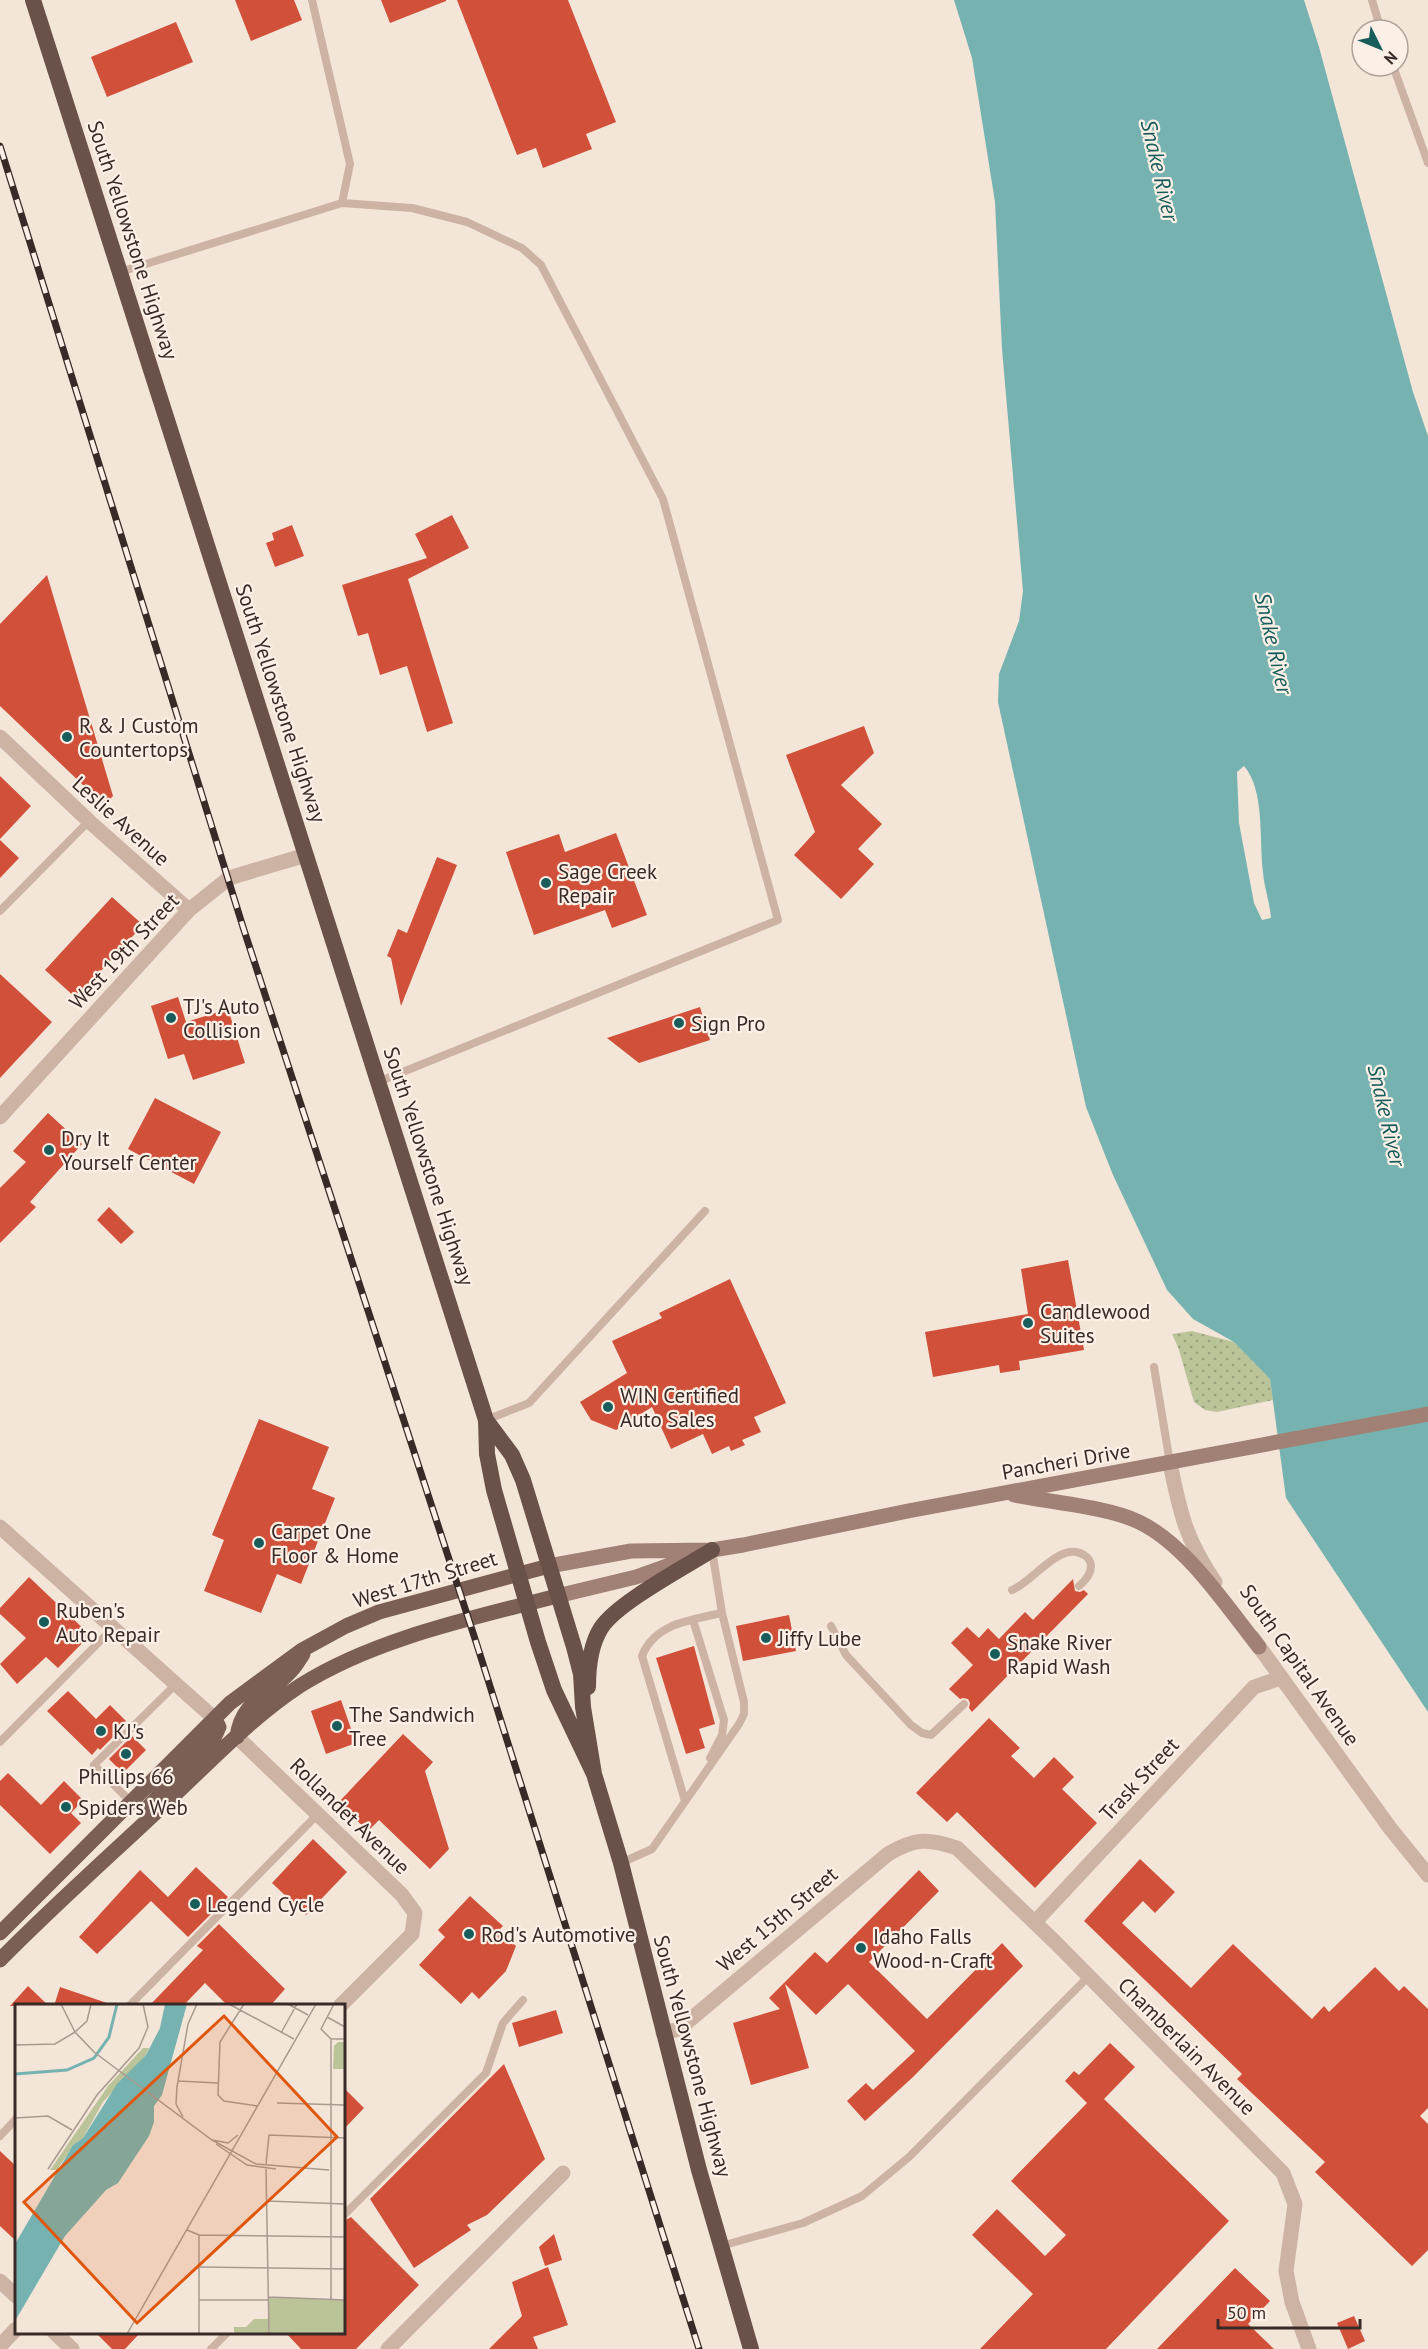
<svg xmlns="http://www.w3.org/2000/svg" width="1428" height="2349" font-family="'PT Sans',sans-serif">
<style>
.park{fill:url(#park-dots)}
.water{fill:#76b3b0;fill-rule:evenodd}
.building{fill:#d1503a}
.lines{fill:none;stroke-linecap:round;stroke-linejoin:round}
.service{stroke:#cdb3a4;stroke-width:8}
.minor{stroke:#cdb3a4;stroke-width:15}
.tertiary{stroke:#cdb3a4;stroke-width:15}
.secondary{stroke:#a18175;stroke-width:15}
.primary{stroke:#7b5f56;stroke-width:15}
.trunk{stroke:#6a514a;stroke-width:16}
.rail-casing{stroke:#382a26;stroke-width:7}
.rail{stroke:#fbefe6;stroke-width:4.5;stroke-dasharray:14;stroke-linecap:butt}
.poi-dot{fill:#185d5b;stroke:#fbefe6;stroke-width:2}
.labels{text-anchor:middle;dominant-baseline:central;stroke-width:4.5;stroke-linejoin:round;paint-order:stroke}
.street-label{font-size:21px;fill:#382a26;stroke:#fbefe6}
.poi-label{font-size:21px;fill:#382a26;stroke:#fbefe6;text-anchor:start}
.water-label{font-size:22px;font-style:italic;fill:#185d5b;stroke:#fbefe6}
.inset-river{fill:none;stroke:#76b3b0;stroke-width:3}
.inset-road{fill:none;stroke:#a99a91;stroke-width:1.5}
.view{fill:#df570d;fill-opacity:0.15;stroke:#df570d;stroke-width:3}
.inset-edge{fill:none;stroke:#382a26;stroke-width:3}
</style>
<defs>
<pattern id="park-dots" width="8" height="8" patternUnits="userSpaceOnUse" patternTransform="scale(1.5)"><rect width="8" height="8" fill="#bac498"/><path d="M2 2h.1M6 6h.1" fill="none" stroke="#989f7c" stroke-width="1.8" stroke-linecap="round"/></pattern>
</defs>
<rect width="100%" height="100%" fill="#f4e5d9"/>
<!-- park -->
<path class="park" d="M1192 1331 1234 1342 1270 1379 1273 1400 1217 1412 1205 1410 1194 1402 1178 1347 1172 1334Z"/>
<!-- water -->
<path class="water" d="M954 0H1304L1319 47 1413 392 1428 436V1712L1286 1498 1270 1379 1234 1342 1193 1319 1167 1290 1113 1175 1086 1107 998 702 999 674 1019 621 1023 591 1002 349 995 202 972 58ZM1244 766C1265 790 1259 840 1263 872 1264 887 1270 903 1271 918L1262 920 1254 903 1239 823 1237 772Z"/>
<!-- building -->
<path class="building" d="M235 0H294L302 20 251 41Z
M381 0H446V1L390 23Z
M457 0H568L616 122 586 134 592 149 543 168 536 148 517 155Z
M176 22 193 62 107 97 91 57Z
M452 515 469 548 408 579 453 723 427 732 407 666 380 675 368 633 358 636 342 585 427 558 415 534Z
M292 525 304 556 275 567 266 543 274 540 272 533Z
M47 575 113 796 104 805 0 706V624Z
M864 726 874 753 841 785 882 824 858 849 874 864 841 899 794 855 815 832 786 755Z
M0 776 31 806 0 839Z
M616 833 647 915 612 928 605 910 534 935 506 852 559 834 565 852Z
M0 840 19 858 0 878Z
M437 857 457 865 401 1006 391 958 387 956 398 929 407 933Z
M112 897 143 925 76 998 45 970Z
M0 974 52 1022 0 1078Z
M178 997 186 1022 228 1009 245 1063 193 1080 184 1054 168 1059 151 1006Z
M700 1007 710 1040 639 1063 607 1038Z
M155 1098 221 1132 194 1184 128 1149Z
M48 1113 82 1144 30 1202 36 1207 0 1243V1188L26 1162 13 1151Z
M109 1207 134 1232 121 1244 97 1220Z
M1068 1260 1084 1350 1019 1361 1020 1370 1000 1373 999 1365 933 1377 925 1332 1028 1314 1021 1269Z
M730 1279 786 1403 754 1417 761 1432 742 1440 745 1445 731 1451 729 1446 712 1454 703 1434 671 1449 652 1407 616 1430 591 1420 580 1402 627 1373 612 1341 662 1318 659 1313Z
M259 1419 329 1447 312 1489 335 1498 301 1584 277 1574 261 1613 204 1591 224 1540 212 1535Z
M29 1577 90 1635 58 1668 46 1657 17 1684 0 1664 26 1638 0 1614V1608Z
M1073 1579 1075 1591 1080 1592 1084 1590 1088 1594 972 1712 969 1708 970 1703 968 1699 963 1698 960 1699 949 1689 973 1665 951 1643 967 1627 979 1638 988 1628 999 1639 1025 1612 1033 1620Z
M789 1615 796 1651 743 1661 736 1626Z
M694 1646 715 1724 699 1729 705 1748 686 1754 656 1658Z
M68 1691 96 1719 110 1705 126 1721 122 1725 123 1727 100 1750 98 1748 92 1755 47 1711Z
M341 1700 356 1743 326 1754 311 1711Z
M989 1718 1020 1748 1011 1756 1034 1778 1054 1757 1074 1777 1062 1789 1097 1823 1035 1888 957 1812 947 1822 916 1793Z
M403 1734 433 1762 425 1771 449 1849 430 1869 379 1820 368 1831 338 1803Z
M132 1736 146 1750 123 1773 109 1759Z
M8 1773 41 1805 64 1781 83 1800 71 1813 81 1823 50 1854 0 1805V1781Z
M313 1839 347 1872 306 1915 272 1883Z
M1140 1859 1175 1892 1155 1913 1143 1901 1122 1923 1191 1988 1233 1944 1312 2019 1324 2006 1329 2012 1375 1967 1399 1991 1404 1986 1428 2009V2108L1420 2116 1428 2124V2250L1412 2266 1315 2172 1325 2162 1237 2079 1242 2074 1084 1921Z
M196 1867 228 1897 188 1937 151 1901 97 1954 79 1937 140 1870 168 1897Z
M919 1870 939 1891 869 1962 927 2019 1002 1943 1023 1966 913 2077 865 2121 847 2101 866 2083 873 2090 915 2051 848 1984 816 2015 785 1984 809 2068 751 2085 733 2023 780 2009 769 1998 815 1952 827 1963Z
M470 1896 503 1926 499 1930 516 1946 506 1971 479 1999 472 1992 461 2004 419 1965 445 1937 438 1930Z
M219 1924 285 1989 270 2006H228L205 1983 183 2006H149L203 1950 197 1946Z
M28 1986 49 2006H10Z
M60 1987 107 2003V2006H54Z
M556 2010 563 2033 519 2047 512 2023Z
M1110 2043 1135 2067 1104 2099 1229 2221 1106 2349H980L1033 2294 972 2235 997 2209 1045 2256 1066 2235 1011 2181 1087 2103 1065 2081 1074 2071 1079 2075Z
M504 2064 545 2159 487 2215 467 2225 471 2230 414 2268 370 2199Z
M344 2088 364 2108 344 2129Z
M0 2151 16 2166V2241L0 2226Z
M351 2217 419 2285 356 2349H301L285 2332H344V2221Z
M554 2234 562 2260 545 2266 539 2247Z
M548 2267 568 2325 533 2337 538 2349H489L522 2316 512 2282Z
M1235 2268 1270 2301 1248 2324 1274 2349H1157Z
M1354 2316 1365 2341 1348 2349 1337 2323Z
M95 2332H141L125 2349H112Z"/>
<g class="lines">
<!-- service -->
<path class="service" d="M312 0 350 164 342 203
M1372 0 1381 30
M1393 66 1428 163
M120 272 342 203 412 208 467 222 522 248 541 265 663 499 778 920 378 1082
M0 911 89 821
M1154 1367 1170 1463
M486 1420 529 1403 705 1211
M1012 1590C1033 1582 1060 1540 1084 1555 1088 1557 1091 1562 1091 1566 1091 1574 1085 1581 1079 1586
M693 1620 724 1720 722 1735 710 1758
M831 1626 846 1655 911 1725 922 1733 931 1735 964 1704
M0 1742 113 1628
M685 1801 642 1656C655 1623 691 1620 722 1613
M131 1802 94 1765 176 1684
M621 1863 652 1849 739 1724 744 1714V1702L722 1613 712 1550
M129 2006 318 1814
M0 2136 16 2119
M344 2215 486 2073 503 2023 523 2000
M721 2246 803 2223 862 2196 909 2157 1089 1976
M211 2349 228 2332"/>
<!-- minor -->
<path class="minor" d="M0 737 91 823 189 910
M0 1117 189 910 229 878 306 855
M237 1737 402 1895 415 1913 412 1934 340 2006
M1035 1922 1254 1687 1281 1678
M663 2033 679 2029 888 1854C915 1838 928 1838 957 1848L1056 1943 1283 2173 1295 2204 1286 2271 1292 2302 1309 2349
M0 2281 16 2296
M54 2332 72 2349
M0 2346 16 2329
M388 2349 563 2173"/>
<!-- tertiary -->
<path class="tertiary" d="M1170 1463C1180 1513 1186 1540 1215 1582
M0 1527 215 1719
M1252 1637 1390 1828 1428 1875"/>
<!-- secondary -->
<path class="secondary" d="M1014 1495C1049 1502 1108 1507 1139 1522 1187 1545 1226 1606 1259 1647
M549 1566 631 1551 712 1550 743 1545 908 1511 1428 1414
M557 1596 636 1577 692 1557"/>
<!-- primary -->
<path class="primary" d="M237 1737C241 1702 267 1696 289 1673 295 1668 299 1660 303 1654
M148 1807 215 1736 219 1727 215 1719
M0 1933 230 1703 302 1650 346 1626 379 1612 549 1566
M0 1960C54 1905 112 1854 168 1801 211 1761 252 1717 301 1685 376 1638 473 1618 557 1596"/>
<!-- trunk -->
<path class="trunk" d="M33 0 486 1420 487 1454 494 1490 538 1642 554 1690 594 1774
M486 1420 512 1455 523 1480 574 1647 581 1674 583 1707 594 1774 621 1863 699 2170 751 2349
M588 1687C588 1668 591 1644 601 1628 617 1603 685 1567 712 1550"/>
<!-- rail casing -->
<g class="rail-casing">
<path id="rail" d="M0 146 243 927 477 1645 699 2349"/>
</g>
<!-- rail -->
<use href="#rail" class="rail"/>
</g>
<!-- markers -->
<g class="poi-dot">
<circle cx="67" cy="737" r="6"/>
<circle cx="546" cy="883" r="6"/>
<circle cx="171" cy="1018" r="6"/>
<circle cx="679" cy="1023" r="6"/>
<circle cx="49" cy="1150" r="6"/>
<circle cx="1028" cy="1323" r="6"/>
<circle cx="608" cy="1407" r="6"/>
<circle cx="259" cy="1543" r="6"/>
<circle cx="44" cy="1622" r="6"/>
<circle cx="766" cy="1638" r="6"/>
<circle cx="995" cy="1654" r="6"/>
<circle cx="337" cy="1726" r="6"/>
<circle cx="101" cy="1731" r="6"/>
<circle cx="126" cy="1754" r="6"/>
<circle cx="66" cy="1807" r="6"/>
<circle cx="195" cy="1904" r="6"/>
<circle cx="469" cy="1934" r="6"/>
<circle cx="861" cy="1948" r="6"/>
</g>
<g class="labels">
<!-- street labels -->
<g class="street-label">
<text transform="translate(133 240) rotate(72)">South Yellowstone Highway</text>
<text transform="translate(281 703) rotate(72)">South Yellowstone Highway</text>
<text transform="translate(121 821) rotate(42)">Leslie Avenue</text>
<text transform="translate(124 951) rotate(-47)">West 19th Street</text>
<text transform="translate(429 1166) rotate(72)">South Yellowstone Highway</text>
<text transform="translate(1066 1461) rotate(-10)">Pancheri Drive</text>
<text transform="translate(425 1579) rotate(-17)">West 17th Street</text>
<text transform="translate(1300 1665) rotate(55)">South Capital Avenue</text>
<text transform="translate(1139 1779) rotate(-47)">Trask Street</text>
<text transform="translate(350 1816) rotate(44)">Rollandet Avenue</text>
<text transform="translate(777 1919) rotate(-40)">West 15th Street</text>
<text transform="translate(1187 2046) rotate(45)">Chamberlain Avenue</text>
<text transform="translate(693 2056) rotate(75)">South Yellowstone Highway</text>
</g>
<!-- poi labels -->
<g class="poi-label">
<text x="79" y="725">R &amp; J Custom<tspan x="79" dy="24">Countertops</tspan></text>
<text x="558" y="871">Sage Creek<tspan x="558" dy="24">Repair</tspan></text>
<text x="183" y="1006">TJ's Auto<tspan x="183" dy="24">Collision</tspan></text>
<text x="691" y="1023">Sign Pro</text>
<text x="61" y="1138">Dry It<tspan x="61" dy="24">Yourself Center</tspan></text>
<text x="1040" y="1311">Candlewood<tspan x="1040" dy="24">Suites</tspan></text>
<text x="620" y="1395">WIN Certified<tspan x="620" dy="24">Auto Sales</tspan></text>
<text x="271" y="1531">Carpet One<tspan x="271" dy="24">Floor &amp; Home</tspan></text>
<text x="56" y="1610">Ruben's<tspan x="56" dy="24">Auto Repair</tspan></text>
<text x="778" y="1638">Jiffy Lube</text>
<text x="1007" y="1642">Snake River<tspan x="1007" dy="24">Rapid Wash</tspan></text>
<text x="349" y="1714">The Sandwich<tspan x="349" dy="24">Tree</tspan></text>
<text x="113" y="1731">KJ's</text>
<text x="126" y="1776" text-anchor="middle">Phillips 66</text>
<text x="78" y="1807">Spiders Web</text>
<text x="207" y="1904">Legend Cycle</text>
<text x="481" y="1934">Rod's Automotive</text>
<text x="873" y="1936">Idaho Falls<tspan x="873" dy="24">Wood-n-Craft</tspan></text>
</g>
<!-- water labels -->
<g class="water-label">
<text transform="translate(1160 170) rotate(77)">Snake River</text>
<text transform="translate(1274 643) rotate(77)">Snake River</text>
<text transform="translate(1387 1115) rotate(77)">Snake River</text>
</g>
</g>
<!-- overview -->
<g transform="translate(15 2004)">
<rect width="330" height="330" fill="#f4e5d9"/>
<path d="M254 293 330 296V330H254Z" fill="#bac498"/>
<path d="M323 38H330V65H318L319 42ZM128 44H134L131 51 88 98 68 134 59 140 42 166H35L93 82ZM239 315H254V330H219V323H231Z" fill="#bac498"/>
<path d="M150 0H172L147 91 139 102V118L134 132 103 179 91 186 50 232 0 317V240L58 141 68 134 102 80 131 51 145 24Z" fill="#76b3b0"/>
<path class="inset-river" d="M0 70 52 66 79 54 94 33 102 0"/>
<path class="inset-road" d="M46 0 60 28 79 48 197 136 241 160 314 166M214 0 279 35M229 0 205 38 203 91 209 97 242 102M273 0 293 11M319 0 306 25 316 35H330M312 13 330 23M60 28 72 17 76 0M266 29 282 0M0 41 40 40 60 28M163 77 203 79M162 82 161 100 168 113M162 83 173 20 182 0M262 99 330 101M0 114 33 112 57 126M197 136 213 139 223 131M201 140 232 161 261 165M251 160 254 131 330 134M33 165 82 91 124 44 133 23 128 0M251 165 254 330M252 197 330 200M172 226 184 231 330 233M184 231V330M185 263 330 265M254 293 330 296M184 296H254M316 296V35M112 330 301 0"/>
<path class="view" d="M209 12 322 133 122 319 9 198Z"/>
<rect width="330" height="330" class="inset-edge"/>
</g>
<!-- north arrow -->
<g transform="translate(1380 48) rotate(133)"><circle r="28" fill="#fbefe6" stroke="#ada099" stroke-width="1.5"/>
<path d="M0-4.5L10 22L0 15L-10 22Z" fill="#185d5b"/>
<text y="-9" font-size="16" font-weight="bold" text-anchor="middle" fill="#382a26">N</text>
</g>
<!-- scale -->
<path d="M1218 2319v9h142v-9" fill="none" stroke="#382a26" stroke-width="3"/>
<text x="1227" y="2319" font-size="18" fill="#382a26" stroke="#fbefe6" stroke-width="4.5" paint-order="stroke">50 m</text>
</svg>
